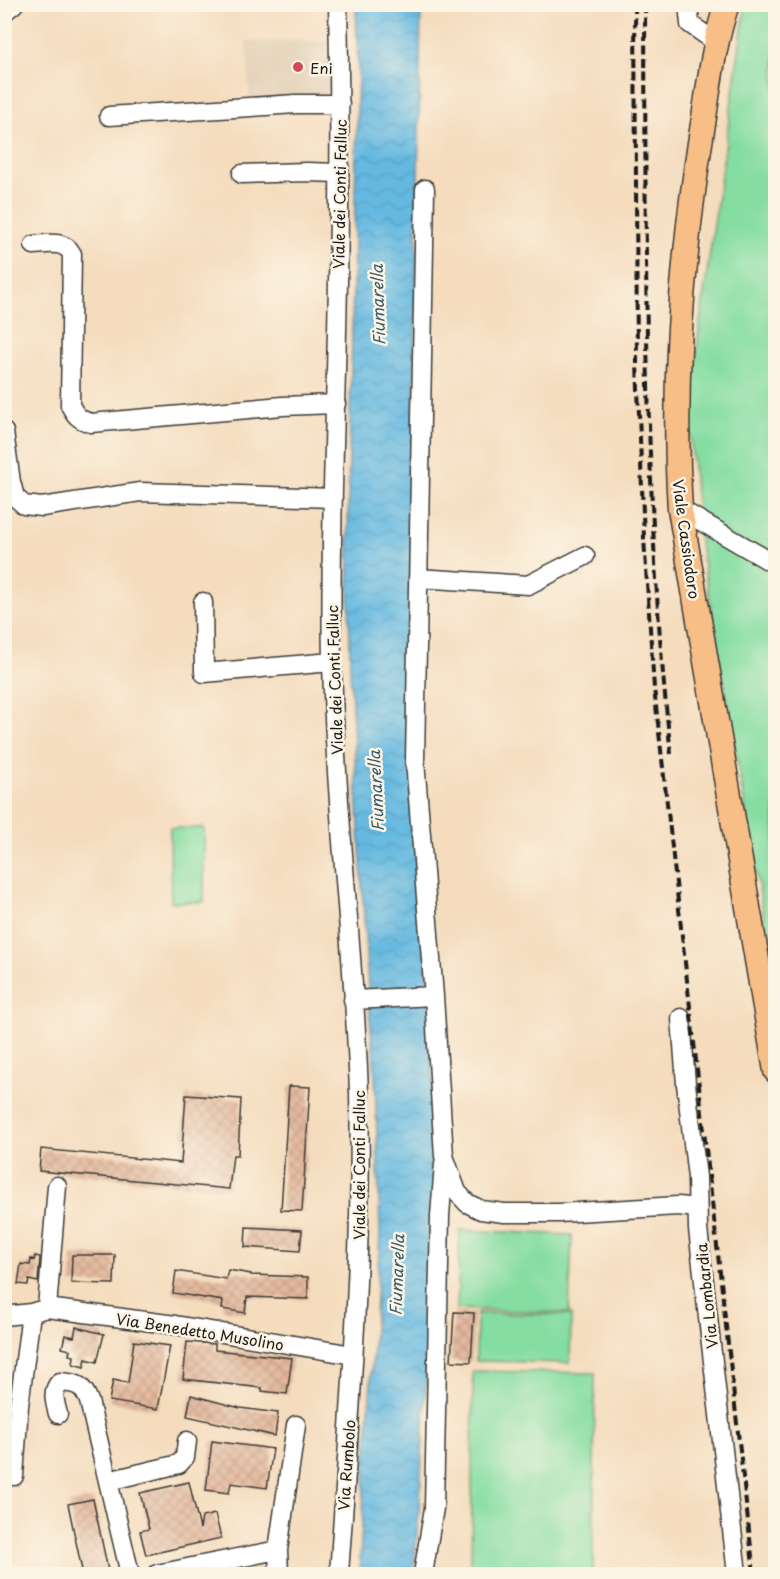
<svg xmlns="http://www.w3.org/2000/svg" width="780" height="1579" font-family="'Playpen Sans',sans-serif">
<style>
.built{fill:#e0ccb1}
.green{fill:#85dda2;stroke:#507c5f;stroke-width:1.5}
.water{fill:url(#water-waves);stroke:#406a7e;stroke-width:1.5}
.building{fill:url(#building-cross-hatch)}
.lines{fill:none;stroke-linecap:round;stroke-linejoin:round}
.minor-casing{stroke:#3c3934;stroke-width:21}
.major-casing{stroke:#3c3934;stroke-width:27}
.minor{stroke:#fff;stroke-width:18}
.major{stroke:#f7be88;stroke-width:24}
.rail{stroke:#1c1c1c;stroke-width:4;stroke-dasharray:9 4.5;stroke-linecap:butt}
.poi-dot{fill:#d1495b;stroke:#fcf5e5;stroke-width:2}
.labels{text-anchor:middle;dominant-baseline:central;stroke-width:5;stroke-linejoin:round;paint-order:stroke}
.poi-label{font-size:15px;fill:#1c1c1c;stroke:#fcf5e5;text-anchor:start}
.street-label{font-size:15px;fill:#1c1c1c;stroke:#fcf5e5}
.water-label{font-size:16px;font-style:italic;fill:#395b6b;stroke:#fcf5e5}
</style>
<defs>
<pattern id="water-waves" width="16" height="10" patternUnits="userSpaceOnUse" patternTransform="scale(1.5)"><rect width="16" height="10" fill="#65b9e1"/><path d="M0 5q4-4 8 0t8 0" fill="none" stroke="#579ec0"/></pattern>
<pattern id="building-cross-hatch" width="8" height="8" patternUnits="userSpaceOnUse" patternTransform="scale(1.5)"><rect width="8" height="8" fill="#e4ba9e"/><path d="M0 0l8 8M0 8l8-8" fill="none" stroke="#c39f88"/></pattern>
</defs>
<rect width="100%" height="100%" fill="#fcf5e5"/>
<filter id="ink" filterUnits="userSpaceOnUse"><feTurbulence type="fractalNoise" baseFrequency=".0167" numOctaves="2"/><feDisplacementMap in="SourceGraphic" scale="12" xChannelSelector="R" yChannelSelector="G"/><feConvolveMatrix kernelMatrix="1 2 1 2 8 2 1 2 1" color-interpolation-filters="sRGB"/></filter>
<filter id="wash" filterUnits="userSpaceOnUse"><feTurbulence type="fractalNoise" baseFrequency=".008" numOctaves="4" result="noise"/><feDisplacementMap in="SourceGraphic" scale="24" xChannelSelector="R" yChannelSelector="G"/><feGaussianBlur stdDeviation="1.35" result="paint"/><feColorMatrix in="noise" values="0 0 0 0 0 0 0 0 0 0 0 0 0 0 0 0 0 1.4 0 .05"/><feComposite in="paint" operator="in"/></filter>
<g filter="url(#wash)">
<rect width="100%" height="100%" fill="#f4dcbd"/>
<!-- built -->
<path class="built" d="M246 41H334V95L250 99Z"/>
<!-- green -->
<path class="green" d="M747 5H775V982L699 538 689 417 700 322 745 9Z
M170 828H204V902H171Z
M460 1230 572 1235 569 1313 457 1309Z
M477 1313 571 1315 570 1363 476 1361Z
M473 1371 595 1373 593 1574H471Z"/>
<!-- water -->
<path class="water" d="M356 5H421L411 585 434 1099 435 1218 419 1513 413 1574H359L380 1234 375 1072 369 1006 350 670 348 502 358 69Z"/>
<g id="blocks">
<!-- building -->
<path class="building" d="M289 1086 310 1087 302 1211 281 1210Z
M186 1095 241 1099 238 1155H233L229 1189 39 1171 41 1149 181 1163Z
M246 1227 302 1230 300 1251 245 1247Z
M72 1255H115L114 1284 71 1283Z
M35 1256 40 1257 38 1282 29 1280 28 1285 18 1284 21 1264 30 1265 31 1259 34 1260Z
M228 1270 251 1274V1275L308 1277V1299L247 1297 245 1313 222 1309 223 1301 173 1293 176 1271 226 1279Z
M454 1312 474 1313 471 1362 451 1361Z
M76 1327 104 1334 97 1362 86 1359 84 1367 73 1364 74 1356 69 1355 70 1350 62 1348 65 1335 74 1337Z
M134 1341 170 1346 158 1409 109 1401 113 1380 128 1383Z
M187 1342 215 1344V1350L292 1358 287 1394 262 1391V1388L183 1379Z
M191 1395 240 1408 278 1413 275 1436 187 1416Z
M212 1441 273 1449 267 1488 231 1483 229 1493 206 1490Z
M189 1482 200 1529 202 1517 215 1514 221 1538 146 1555 140 1531 149 1529 140 1493Z
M93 1499 109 1575H83L68 1504Z"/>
</g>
</g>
<g filter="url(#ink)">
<use href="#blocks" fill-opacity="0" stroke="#3c3934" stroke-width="1.5"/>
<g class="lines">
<!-- minor casing -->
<g class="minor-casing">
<path id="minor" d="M338 4C341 139 339 273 335 407 333 491 330 576 332 660 335 805 354 949 359 1093 363 1254 350 1414 339 1574
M688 4 690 24 717 43
M4 12 14 4
M109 116 296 104H340
M242 174 307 172 339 173
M425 189 415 761 434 996 444 1156 457 1192 467 1203 481 1210 504 1213H559L678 1206 697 1208
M34 245C47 244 65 240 72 254L70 405C75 415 79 420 91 423L282 406 336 404
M4 432 11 482 15 497 24 505 42 507 140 492 333 498
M680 509 776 565
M418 578 528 585 585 556
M203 602 204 673 332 662
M353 1000 434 996
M681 1018 686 1084 697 1177 698 1229 737 1574
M47 1308 57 1186
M4 1316 31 1313 47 1308 175 1325 353 1355
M58 1414C55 1403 51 1391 60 1382 77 1383 83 1385 89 1401L130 1574
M14 1476 19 1406 31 1313
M108 1481 179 1464 185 1457 187 1441
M157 1574 278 1550
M279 1574 278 1550 296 1425
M423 1574 434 1508 440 1216 444 1163"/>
</g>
<!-- major casing -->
<g class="major-casing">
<path id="major" d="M727 4C713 45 709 88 702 130 682 255 672 383 680 509L776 1071"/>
</g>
<!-- minor -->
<use href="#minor" class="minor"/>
<!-- major -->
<use href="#major" class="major"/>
<!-- rail -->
<path class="rail" d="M635 4 637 364 644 538 654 688 754 1574
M645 4C646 255 643 505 671 754"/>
</g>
</g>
<!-- markers -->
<circle class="poi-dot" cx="298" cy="67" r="6"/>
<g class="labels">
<!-- poi labels -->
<g class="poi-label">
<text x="310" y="67">Eni</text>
</g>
<!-- street labels -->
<g class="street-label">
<text transform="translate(339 194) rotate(-89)">Viale dei Conti Falluc</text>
<text transform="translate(687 539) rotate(82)">Viale Cassiodoro</text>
<text transform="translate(334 680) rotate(-92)">Viale dei Conti Falluc</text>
<text transform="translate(358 1165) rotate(-90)">Viale dei Conti Falluc</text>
<text transform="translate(706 1296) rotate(-96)">Via Lombardia</text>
<text transform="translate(200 1331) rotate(9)">Via Benedetto Musolino</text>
<text transform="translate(346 1465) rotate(-86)">Via Rumbolo</text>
</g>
<!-- water labels -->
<g class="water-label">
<text transform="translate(377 305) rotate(-92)">Fiumarella</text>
<text transform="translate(375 791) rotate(-93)">Fiumarella</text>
<text transform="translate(396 1275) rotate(-88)">Fiumarella</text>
</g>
</g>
<!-- margin -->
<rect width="780" height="1579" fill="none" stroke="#fcf5e5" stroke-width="24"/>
</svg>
